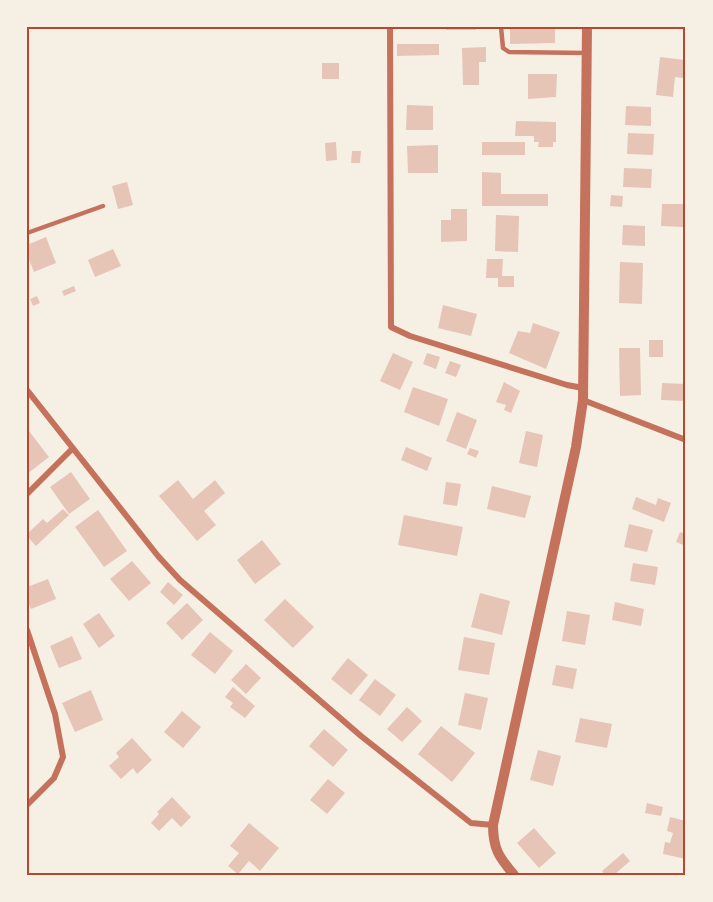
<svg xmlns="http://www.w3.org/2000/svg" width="713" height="902" font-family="'Times New Roman',serif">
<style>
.building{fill:#e6c5b7}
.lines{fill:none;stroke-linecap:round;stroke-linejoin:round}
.service{stroke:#c5725c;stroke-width:4.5}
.minor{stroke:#c5725c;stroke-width:6}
.tertiary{stroke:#c5725c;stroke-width:10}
.neatline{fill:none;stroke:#b5482f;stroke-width:2}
</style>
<rect width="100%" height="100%" fill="#f6efe4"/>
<!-- building -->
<path class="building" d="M348 27H375V29H348Z
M446 27H476V30H446Z
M510 27H555V43L510 44Z
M397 44H439V55L397 56Z
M486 47V62H479V85H463L462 48Z
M660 57 685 60 683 78 675 77 673 97 656 95Z
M322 63H339V79H322Z
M528 74H557L556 97 528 99Z
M407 105 433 106V130H406Z
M626 106 651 107V126L625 125Z
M516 121 556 122V142H553V147H538L539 142H534V136H515Z
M628 133 654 134 653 155 627 154Z
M336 142 337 160 326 161 325 143Z
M482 142H525V155H482Z
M438 145V173H408L407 146Z
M352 151H361L360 163H351Z
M624 168 652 169 651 188 623 187Z
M482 172 501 173V194H548V206H482Z
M127 182 133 205 118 209 112 186Z
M611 195 623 196 622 207 610 206Z
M662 204H684L683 227 661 226Z
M451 209H467V241L441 242V220H451Z
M496 215 519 216 518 252 495 251Z
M623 225 645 226V246L622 245Z
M46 237 56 263 34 272 27 254V245Z
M113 249 121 266 95 277 88 260Z
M487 259H503L502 276H514V287H498V278H486Z
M620 262 643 263 642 304 619 303Z
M74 286 76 291 64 296 62 291Z
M37 296 40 303 33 306 30 299Z
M443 305 477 314 471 336 438 328Z
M533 323 560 332 546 369 509 353 518 331 530 333Z
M649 340H663V357H649Z
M619 348H640L641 395 620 396Z
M393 353 413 362 400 390 380 381Z
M427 353 440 357 436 369 423 364Z
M450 361 461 365 456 377 445 373Z
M504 382 520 391 511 413 504 410 506 405 496 402Z
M662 383 686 384V401L661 400Z
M413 387 448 399 439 426 404 412Z
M457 412 477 420 466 449 446 441Z
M29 431 49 457 27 474V432Z
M526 431 543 435 537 467 519 463Z
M406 447 432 458 427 471 401 460Z
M470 448 479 451 476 458 467 454Z
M71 472 90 499 69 514 50 487Z
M178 480 193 499 215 480 225 493 204 511 216 525 197 541 159 496Z
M446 482 461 484 457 506 443 504Z
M492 486 531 496 525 518 487 509Z
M636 497 656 505 658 498 671 503 664 522 632 509Z
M63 509 69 515 36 546 27 536V534L43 519 47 523Z
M98 510 127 551 104 567 75 527Z
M404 515 463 527 457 556 398 545Z
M629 524 653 530 647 552 624 547Z
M680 532 686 534V546L676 542Z
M262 540 281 564 255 584 237 560Z
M132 561 151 583 129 601 110 579Z
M633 563 658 567 655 585 630 581Z
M48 579 56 599 31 609 27 599V587Z
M168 582 183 595 174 605 160 592Z
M480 593 510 601 502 635 471 627Z
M285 599 314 627 293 648 264 620Z
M615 602 644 609 641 626 612 620Z
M187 603 203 620 182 640 166 623Z
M567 611 590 615 585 645 562 641Z
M99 613 115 636 99 648 83 624Z
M210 632 233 651 215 674 191 655Z
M72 636 82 659 59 668 50 646Z
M464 637 495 643 489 675 458 670Z
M348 658 368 675 351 695 331 679Z
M246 664 261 678 246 694 231 680Z
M556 665 577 669 573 689 552 685Z
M375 679 396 695 380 716 359 700Z
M233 687 255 706 245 718 230 707 233 703 225 697Z
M91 690 103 720 75 732 62 703Z
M465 693 488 698 481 730 458 725Z
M407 707 422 721 402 742 387 729Z
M182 711 201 727 183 748 164 732Z
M580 718 612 724 607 748 575 742Z
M441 726 475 753 452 782 418 754Z
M324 729 348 750 333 767 309 746Z
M132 738 152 760 137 774 133 768 121 779 109 766 119 757 116 753Z
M538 750 561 756 553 786 530 780Z
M328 779 345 793 327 814 310 800Z
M172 797 191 817 181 827 172 818 159 831 151 823 159 814 157 812Z
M647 803 663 807 661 816 645 813Z
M670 817 686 821V859L663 854 665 842 670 843 673 833 667 831Z
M249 823 279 848 260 871 249 861 238 874 228 866 239 853 230 846Z
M534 828 556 853 539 868 517 843Z
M623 853 630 861 614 875H605L602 871Z"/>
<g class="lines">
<!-- service -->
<path class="service" d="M501 27 503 48 509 52 586 53
M27 233 103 206"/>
<!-- minor -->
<path class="minor" d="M390 27 391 327 410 336 567 385 583 388
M27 390 158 556 180 580 361 736 471 823 493 825
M583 400 686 440
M27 494 73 448
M27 630 55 714 63 757 54 778 27 805"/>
<!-- tertiary -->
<path class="tertiary" d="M514 875C499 857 493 849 493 825L576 447 583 400 587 27"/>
</g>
<!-- border -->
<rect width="713" height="902" fill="none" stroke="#f6efe4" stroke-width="57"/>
<rect x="28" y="28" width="656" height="846" class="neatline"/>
</svg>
